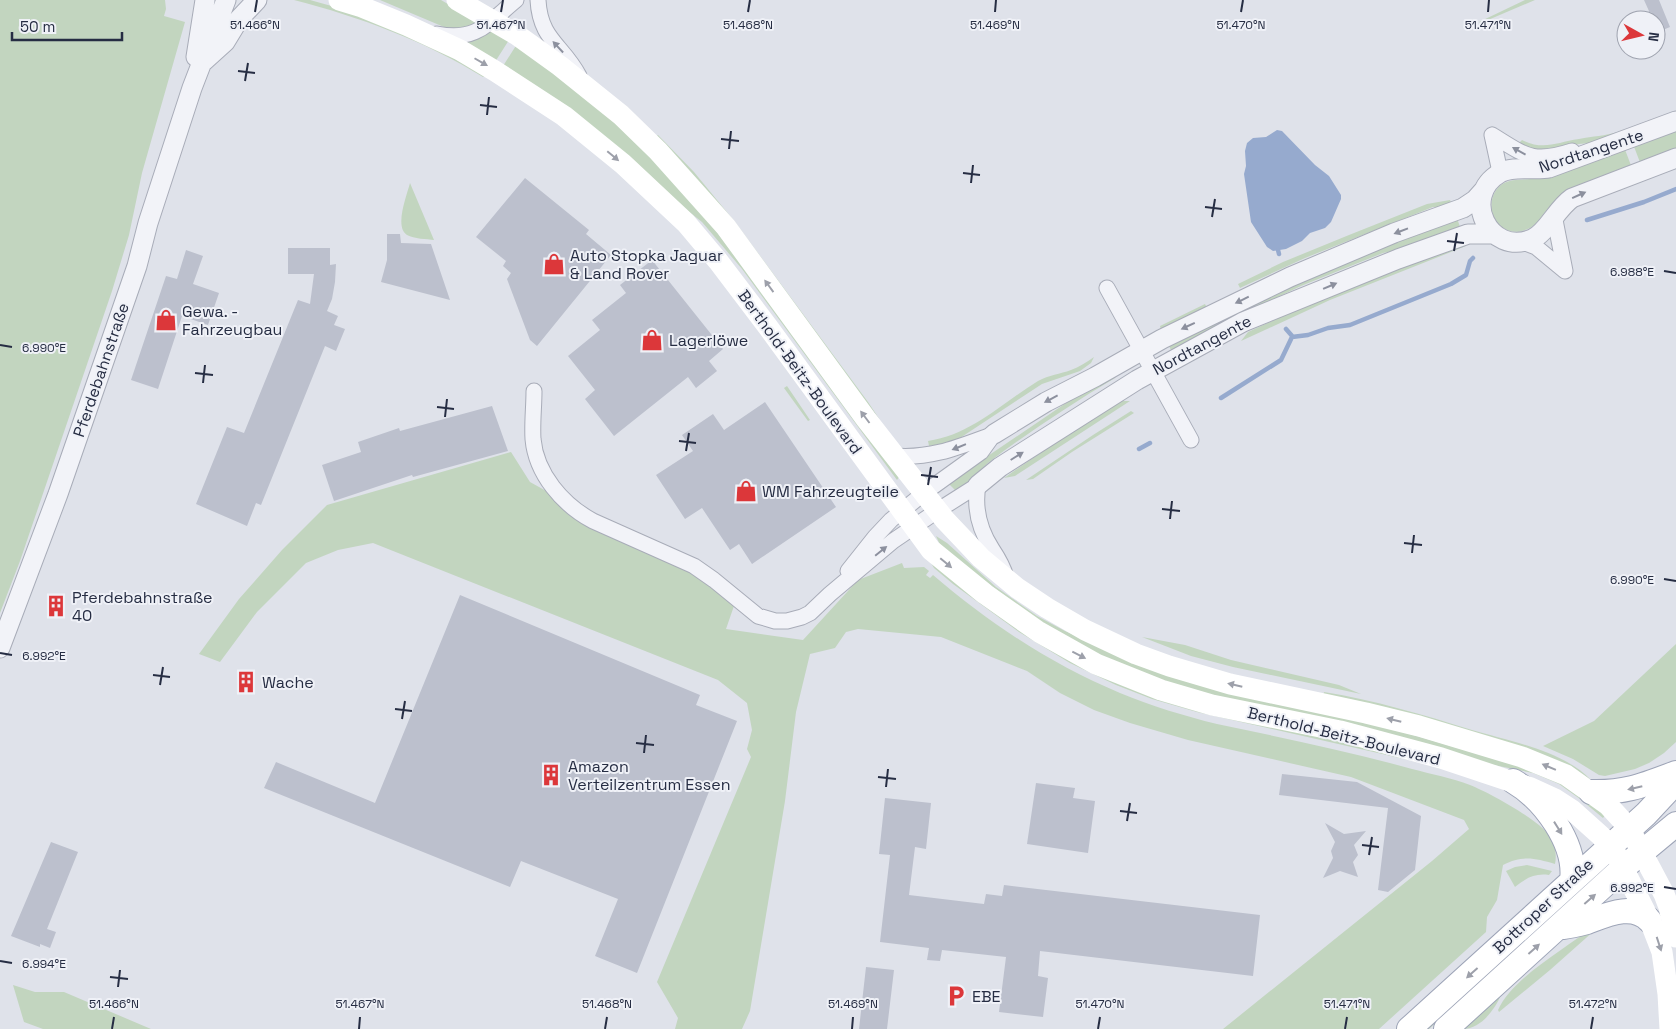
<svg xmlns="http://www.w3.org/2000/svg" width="1676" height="1029" font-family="'Space Grotesk',sans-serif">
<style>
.green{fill:#c2d5bf}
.water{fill:#96aace}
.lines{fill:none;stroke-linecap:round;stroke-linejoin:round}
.stream{stroke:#96aace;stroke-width:4.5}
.building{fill:#bcc0cd}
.minor-casing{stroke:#a8acb8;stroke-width:17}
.tertiary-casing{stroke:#a8acb8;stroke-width:21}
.primary-casing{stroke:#9da4b7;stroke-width:26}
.minor{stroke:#f2f3f8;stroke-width:15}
.tertiary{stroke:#f2f3f8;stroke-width:19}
.secondary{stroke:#fff;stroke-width:21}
.primary{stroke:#fff;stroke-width:24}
.oneway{fill:#8c909e}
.oneway2{fill:#9da0aa}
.ticks{fill:none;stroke:#262d43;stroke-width:2}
.labels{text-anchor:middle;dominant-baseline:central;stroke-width:4;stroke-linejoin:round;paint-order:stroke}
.street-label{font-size:16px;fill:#262d43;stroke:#eff1f7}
.poi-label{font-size:16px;fill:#262d43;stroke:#eff1f7;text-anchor:start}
.ticks-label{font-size:12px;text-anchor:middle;fill:#262d43;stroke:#eff1f7;stroke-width:4;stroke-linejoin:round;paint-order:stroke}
</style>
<rect width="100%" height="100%" fill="#dfe2ea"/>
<!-- green -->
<path class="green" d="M0 0H165L166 9 164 16 185 22 142 173 129 235 112 291 20 561 0 613Z
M294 0H310L335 7 411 35 486 76 483 77C425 41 360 17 294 0Z
M380 0H441L477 21 473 27 452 29 444 27Z
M1525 0H1535L1481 23 1479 22Z
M493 30 509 40 495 62 462 41 478 38Z
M517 44 613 118 696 204 900 476 897 480 742 269 702 222 503 66Z
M1676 128V151L1641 165 1633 144Z
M1618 132 1620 136 1601 142 1579 144 1565 148 1535 150 1518 144 1522 140C1544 151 1557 142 1579 139 1593 136 1605 136 1618 132Z
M658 135 694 172 735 222 868 402 880 420 655 137Z
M1624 147 1632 168C1607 179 1580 189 1556 202 1543 209 1540 226 1525 230 1518 233 1509 232 1503 228 1489 219 1487 196 1501 185 1509 179 1520 180 1530 179 1562 174 1594 158 1624 147Z
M410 183 434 240C427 239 414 239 407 235 394 227 407 195 410 183Z
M1450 200 1452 205 1444 207H1433L1305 258 1242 287 1240 288 1238 284 1283 262 1349 235 1427 204Z
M1457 218 1461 230 1410 247 1383 253 1301 286 1225 322 1223 318 1286 288Z
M1465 241 1466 246 1330 300 1241 341 1248 332 1322 298Z
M1205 304 1207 308 1161 330 1160 326Z
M1215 321 1217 326 1172 352 1168 344Z
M1094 357 1091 363 1080 371 1042 384 960 438 947 443 929 446 928 441C971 435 1002 403 1038 381 1049 375 1060 374 1071 370 1079 367 1087 362 1094 357Z
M1118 374 1115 378C1073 403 1032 430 993 459 979 469 971 484 955 490L948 483 1069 401Z
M787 386 810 420 808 421 784 388Z
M1121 401H1130L1015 476 1004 478 1081 425Z
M1131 411 1134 413 1072 452 1033 479 1026 480 1093 435Z
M511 452 530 482 703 578 735 603 726 629 803 640 858 580 902 563 904 568 924 567 929 571 926 575 930 578 933 575C989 623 1052 665 1120 693 1152 706 1184 716 1217 724 1283 738 1348 751 1412 769 1431 774 1452 778 1470 785 1490 793 1537 819 1549 835 1555 843 1557 854 1555 864 1535 858 1522 855 1503 865L1497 900 1487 917 1486 932 1379 1029H1223L1432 861 1469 829 1464 820 1351 777 1188 740 1130 723 1094 710 1060 693 1027 671 941 637 858 629 846 632 835 648 810 654 796 712 785 801 750 1011 742 1029H675L678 1018 657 982 751 757 747 749 752 730 747 703 718 680 373 543 338 550 306 563 257 612 220 662 199 654 239 599 282 550 327 505Z
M936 536 947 543 996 587 1037 616 1065 631 1131 660 1354 718 1545 773 1606 814 1603 818 1580 799 1559 784 1533 773 1474 761 1228 700 1141 675 1050 631 941 547Z
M931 563 1034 638 1304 732 1422 763 1197 712 1152 699 1116 685 1070 663 1019 632 953 584 934 568Z
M1142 637 1185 645 1231 660 1339 685 1361 694 1233 667 1191 656Z
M1676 644V742L1664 753 1649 763 1635 769 1605 776 1599 775 1573 759 1543 746 1594 721Z
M1324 692C1374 700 1424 715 1472 730 1509 741 1564 751 1591 780L1323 696Z
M1527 865 1552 871 1549 875C1535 873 1526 878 1515 887L1506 871 1515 867Z
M1591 875 1593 881 1429 1029H1422Z
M1593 927 1595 930 1550 970 1499 1012 1498 1010C1512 978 1565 949 1593 927Z
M13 985 35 992H64L151 1029H43L24 1022Z
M1501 995C1495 1009 1481 1029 1463 1029Z"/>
<!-- water -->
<path class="water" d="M1277 130 1282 131 1315 165 1329 176 1341 195V199L1331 222 1325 228 1310 233 1302 241 1286 249 1273 251 1267 247 1251 222 1244 174 1246 166 1245 151 1247 143 1253 138 1266 137Z"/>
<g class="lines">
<!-- stream -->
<path class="stream" d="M1587 220 1644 202 1676 189
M1278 250 1279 254
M1286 329 1293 337
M1221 398 1281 360 1292 337 1308 335 1328 328 1350 325 1451 284 1466 275 1470 261 1473 258
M1139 449 1150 443"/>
</g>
<!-- building -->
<path class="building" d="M1644 0H1659L1670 27 1658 32 1656 27V20H1653Z
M525 178 589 230 586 234 611 255 537 346 530 340 507 279 511 273 503 266 506 261 476 237Z
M387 234H400L401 243 431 244 450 300 381 282 387 260Z
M288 248H330V265L336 264 335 282 332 299 327 311 338 316 334 325 345 329 336 351 325 346 261 505 256 503 247 526 196 504 227 427 244 433 298 300 310 304 314 274H288Z
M186 250 203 256 193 284 219 293 208 325 182 316 158 389 131 380 166 276 177 279Z
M652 260 723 349 709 361 717 371 696 388 688 377 614 436 585 399 595 390 568 356 600 330 592 320 626 293 620 285Z
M765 402 836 507 752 564 739 544 730 550 702 508 685 519 656 475 693 451 682 435 713 414 724 430Z
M492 406 508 451 413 477 412 475 334 501 322 465 361 452 358 442 399 428 400 431Z
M460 595 700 695 696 705 737 721 637 973 595 956 618 899 521 861 510 887 264 788 276 762 375 803Z
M244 672 255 676 249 692 238 687Z
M1282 774 1357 782 1421 816 1415 870 1388 892 1378 890 1388 808 1279 795Z
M1036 783 1075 788 1073 798 1095 801 1088 853 1027 844Z
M885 798 931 803 926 849 915 847 909 895 984 904 986 894 1002 896 1004 885 1260 915 1253 976 1040 951 1038 976 1048 978 1043 1017 999 1012 1006 957 942 950 940 961 927 960 929 948 880 942 890 855 879 854Z
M1325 823 1344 834 1366 831 1354 845 1358 855 1353 862 1358 877 1340 871 1323 878 1333 858 1331 851 1335 842Z
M51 842 78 852 47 929 56 932 50 948 40 944V947L11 936Z
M866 967 894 970 887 1029H859Z"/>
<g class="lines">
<!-- minor casing -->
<g class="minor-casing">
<path id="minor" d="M538 0C540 40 563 45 579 76
M437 34C477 42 488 23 516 0
M1492 135C1525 155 1532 164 1572 151
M1492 135 1500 172
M1554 215 1565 271
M1523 242 1536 247 1565 271
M1107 288 1191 440
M534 391C534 407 532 423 533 439 536 474 563 505 593 521L694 566 714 580 758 616 775 621H787L802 617 810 613 830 594 893 541 937 511 978 485
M895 456C932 459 961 446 994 434
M978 485C974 508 979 529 992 549 998 558 1003 566 1006 577
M848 571 875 537 891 520 924 493 981 452 994 434"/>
</g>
<!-- tertiary casing -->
<g class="tertiary-casing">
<path id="tertiary" d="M196 57 205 0
M204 61 225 42 239 19 257 0
M1676 121 1549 168C1534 171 1513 165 1500 173 1460 196 1489 257 1532 239 1547 233 1556 209 1572 198L1676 158
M994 434 1046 402 1095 377 1162 339 1290 277 1394 233 1463 208 1475 200 1483 191
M978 485 1000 467 1137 380 1243 322 1398 259 1468 234H1493
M0 648 58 494 137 266 148 223 192 88 226 0"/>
</g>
<!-- primary casing -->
<g class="primary-casing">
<path id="primary" d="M1513 781C1544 799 1577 844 1572 881
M1591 792C1626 793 1644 785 1676 773
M1563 927C1571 926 1579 924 1587 922 1606 915 1633 902 1650 921
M1409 1029 1646 814 1676 782
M1446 1029 1623 868 1676 824"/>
</g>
<!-- minor -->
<use href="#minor" class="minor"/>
<!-- tertiary -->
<use href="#tertiary" class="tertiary"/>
<!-- secondary -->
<path class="secondary" d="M339 0 362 7 406 25 460 50 495 71 564 116 623 164 686 223 718 261 768 327 931 550 985 594 1039 632 1096 664 1161 690 1212 705 1340 731 1441 758 1531 788 1555 799 1572 810 1601 836 1615 852 1650 921 1662 952 1668 994 1670 1029
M457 0 517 35 560 66 621 115 658 151 726 227 866 419 945 520 981 558 1017 588 1047 608 1085 630 1136 654 1169 666 1230 684 1366 713 1419 726 1522 757 1566 775 1608 805 1629 828 1664 894 1669 907 1676 937"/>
<!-- primary -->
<use href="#primary" class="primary"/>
</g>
<!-- one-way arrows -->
<defs><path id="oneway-solid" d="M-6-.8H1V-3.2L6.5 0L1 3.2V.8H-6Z" transform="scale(1.25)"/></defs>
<g class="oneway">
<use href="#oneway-solid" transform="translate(558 47) rotate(-133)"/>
<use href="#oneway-solid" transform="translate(1519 151) rotate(-151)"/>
<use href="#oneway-solid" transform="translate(1579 195) rotate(-24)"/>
<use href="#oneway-solid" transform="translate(1401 231) rotate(159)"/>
<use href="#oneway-solid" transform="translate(1330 286) rotate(-23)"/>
<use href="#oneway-solid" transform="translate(1242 300) rotate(154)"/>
<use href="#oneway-solid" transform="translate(1188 326) rotate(155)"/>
<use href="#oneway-solid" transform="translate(1051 399) rotate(152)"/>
<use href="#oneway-solid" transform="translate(959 447) rotate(158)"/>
<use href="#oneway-solid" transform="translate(1017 456) rotate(-32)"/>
<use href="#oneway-solid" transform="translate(881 551) rotate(-39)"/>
</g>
<g class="oneway2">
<use href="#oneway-solid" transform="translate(481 62) rotate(30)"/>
<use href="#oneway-solid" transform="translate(613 156) rotate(40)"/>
<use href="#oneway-solid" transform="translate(769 286) rotate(-126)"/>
<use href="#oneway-solid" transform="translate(865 417) rotate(-127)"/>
<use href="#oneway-solid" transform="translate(946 563) rotate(40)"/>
<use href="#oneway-solid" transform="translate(1079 655) rotate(27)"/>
<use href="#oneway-solid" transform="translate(1235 685) rotate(-167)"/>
<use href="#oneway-solid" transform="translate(1394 720) rotate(-166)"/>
<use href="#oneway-solid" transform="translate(1549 767) rotate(-157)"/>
<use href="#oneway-solid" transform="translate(1635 788) rotate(167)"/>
<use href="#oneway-solid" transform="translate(1558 828) rotate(58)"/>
<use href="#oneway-solid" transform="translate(1590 899) rotate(-41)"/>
<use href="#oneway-solid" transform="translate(1659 944) rotate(72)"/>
<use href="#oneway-solid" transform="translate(1534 949) rotate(-42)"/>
<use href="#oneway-solid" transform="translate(1472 973) rotate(138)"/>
</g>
<!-- ticks -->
<path class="ticks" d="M255 12 257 0M501 12 503 0M748 12 750 0M995 12 996 0M1241 12 1243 0M1488 12 1489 0M238 71 255 73M245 81 248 63M480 105 497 107M487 115 489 97M721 139 739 141M729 149 731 131M963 173 980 175M971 183 973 165M1205 207 1222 209M1212 217 1215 199M1447 241 1464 243M1454 251 1457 233M1664 271 1676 273M0 345 12 347M195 373 213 375M203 383 205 365M437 407 454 409M445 417 447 399M679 441 696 443M686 451 689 433M921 475 938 477M928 485 931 467M1162 509 1180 511M1170 519 1172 501M1404 543 1422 545M1412 553 1414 535M1664 579 1676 581M0 653 12 655M153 675 170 677M160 685 163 667M395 709 412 711M402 719 405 701M636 743 654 745M644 753 646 735M878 777 896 779M886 787 888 769M1120 811 1137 813M1127 821 1130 803M1362 845 1379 847M1369 855 1372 837M1664 887 1676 889M0 961 12 963M110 977 128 979M118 987 120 970M112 1029 114 1017M359 1029 360 1017M605 1029 607 1017M852 1029 853 1017M1098 1029 1100 1017M1345 1029 1347 1017M1591 1029 1593 1017"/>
<!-- icons -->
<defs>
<g id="shop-bare" transform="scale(1.725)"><path d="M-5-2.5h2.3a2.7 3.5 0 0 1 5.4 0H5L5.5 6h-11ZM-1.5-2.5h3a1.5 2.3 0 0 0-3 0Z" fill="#dc373a" stroke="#eff1f7" stroke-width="2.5" paint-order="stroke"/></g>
<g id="building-bare" transform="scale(1.725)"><path d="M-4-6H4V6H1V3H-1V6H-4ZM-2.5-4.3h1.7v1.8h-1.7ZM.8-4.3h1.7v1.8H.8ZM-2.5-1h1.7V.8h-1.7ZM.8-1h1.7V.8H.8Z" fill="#dc373a" stroke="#eff1f7" stroke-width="2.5" paint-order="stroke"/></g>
<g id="parking-bare" transform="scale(1.725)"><path d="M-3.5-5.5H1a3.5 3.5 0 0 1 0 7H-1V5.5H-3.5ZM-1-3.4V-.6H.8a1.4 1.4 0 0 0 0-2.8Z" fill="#dc373a" stroke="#eff1f7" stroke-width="2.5" paint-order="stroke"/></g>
</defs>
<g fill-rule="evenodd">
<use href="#shop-bare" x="554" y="264"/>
<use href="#shop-bare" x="166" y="320"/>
<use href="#shop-bare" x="652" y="340"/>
<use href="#shop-bare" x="746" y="491"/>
<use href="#building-bare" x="56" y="606"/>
<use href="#building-bare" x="246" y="682"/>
<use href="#building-bare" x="551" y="775"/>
<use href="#parking-bare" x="956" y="996"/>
</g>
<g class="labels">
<!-- street labels -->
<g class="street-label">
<text transform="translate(1591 151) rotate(-18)">Nordtangente</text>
<text transform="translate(1202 345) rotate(-28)">Nordtangente</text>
<text transform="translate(101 370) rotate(-71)">Pferdebahnstraße</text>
<text transform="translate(800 372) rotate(54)">Berthold-Beitz-Boulevard</text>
<text transform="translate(1344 736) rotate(14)">Berthold-Beitz-Boulevard</text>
<text transform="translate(1543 906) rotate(-43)">Bottroper Straße</text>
</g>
<!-- poi labels -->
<g class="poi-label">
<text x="570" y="255">Auto Stopka Jaguar<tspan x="570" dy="18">&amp; Land Rover</tspan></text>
<text x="182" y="311">Gewa. -<tspan x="182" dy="18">Fahrzeugbau</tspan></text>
<text x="669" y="340">Lagerlöwe</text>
<text x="762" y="491">WM Fahrzeugteile</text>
<text x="72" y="597">Pferdebahnstraße<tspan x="72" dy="18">40</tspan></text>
<text x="262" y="682">Wache</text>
<text x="568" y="766">Amazon<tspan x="568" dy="18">Verteilzentrum Essen</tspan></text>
<text x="972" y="996">EBE</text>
</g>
</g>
<g class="ticks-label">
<text x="255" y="29">51.466°N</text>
<text x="501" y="29">51.467°N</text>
<text x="748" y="29">51.468°N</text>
<text x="995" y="29">51.469°N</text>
<text x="1241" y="29">51.470°N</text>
<text x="1488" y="29">51.471°N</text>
<text x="1632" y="276">6.988°E</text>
<text x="44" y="352">6.990°E</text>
<text x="1632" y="584">6.990°E</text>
<text x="44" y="660">6.992°E</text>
<text x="1632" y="892">6.992°E</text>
<text x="44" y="968">6.994°E</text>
<text x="114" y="1008">51.466°N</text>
<text x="360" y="1008">51.467°N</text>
<text x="607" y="1008">51.468°N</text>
<text x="853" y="1008">51.469°N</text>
<text x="1100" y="1008">51.470°N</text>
<text x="1347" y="1008">51.471°N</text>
<text x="1593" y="1008">51.472°N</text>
</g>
<!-- north arrow -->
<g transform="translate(1641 35) rotate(98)"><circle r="24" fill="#eff1f7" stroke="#9fa3af"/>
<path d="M0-4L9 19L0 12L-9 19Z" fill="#dc373a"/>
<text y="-8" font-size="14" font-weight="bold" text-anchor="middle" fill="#262d43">N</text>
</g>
<!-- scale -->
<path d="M12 32v8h110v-8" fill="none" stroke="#262d43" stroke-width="2.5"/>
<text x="20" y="32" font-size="15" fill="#262d43" stroke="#eff1f7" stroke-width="4" paint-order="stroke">50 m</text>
</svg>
